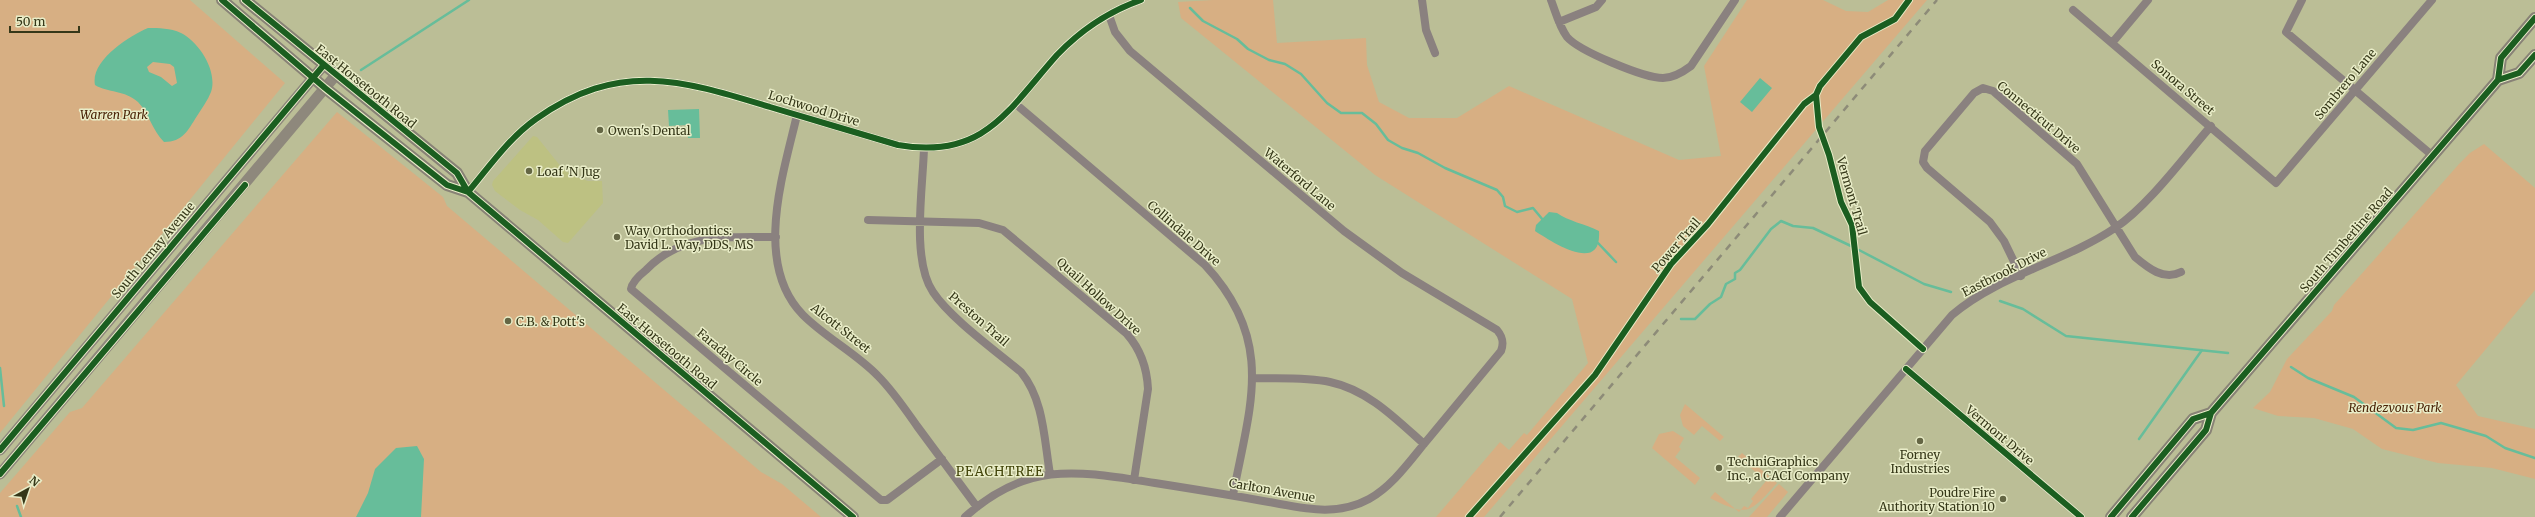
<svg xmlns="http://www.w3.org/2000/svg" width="2535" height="517" font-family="Merriweather,serif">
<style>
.built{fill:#bdc182}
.green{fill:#d7af83}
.water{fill:#67bd9a;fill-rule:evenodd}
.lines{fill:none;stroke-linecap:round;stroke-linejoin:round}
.stream{stroke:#67bd9a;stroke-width:2.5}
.minor{stroke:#8a817f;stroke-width:8}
.secondary{stroke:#8e887c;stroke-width:11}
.primary{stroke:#888276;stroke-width:12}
.rail{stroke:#8d8b78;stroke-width:2.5;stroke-dasharray:7 7;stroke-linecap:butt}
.cycleway-casing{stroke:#e9edc8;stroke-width:8}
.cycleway{stroke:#1b5e20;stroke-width:6}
.poi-dot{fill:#646644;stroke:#e9edc8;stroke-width:1.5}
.labels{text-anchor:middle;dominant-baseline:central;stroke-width:3;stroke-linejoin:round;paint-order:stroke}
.street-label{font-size:12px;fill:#353718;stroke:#e9edc8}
.park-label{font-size:12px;font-style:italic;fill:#492206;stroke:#e9edc8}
.poi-label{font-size:12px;fill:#353718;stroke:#e9edc8;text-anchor:start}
.neighbourhood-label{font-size:13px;letter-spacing:1px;fill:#43460b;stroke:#e9edc8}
</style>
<rect width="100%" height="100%" fill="#bbbe96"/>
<!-- built -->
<path class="built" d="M533 136 537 137 562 168 573 176 588 181H602L603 203 568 243 563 242 538 220 520 210 495 191 492 185 493 181Z"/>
<!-- green -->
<path class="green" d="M0 0H190L285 83 0 433Z
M1213 0H1273L1277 43 1366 38 1367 65 1379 102 1409 118H1457L1509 86 1679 160 1721 156 1704 66 1747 0H1823L1846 11 1868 12 1888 0H1927L1484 517H1436L1500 442 1509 450 1524 433 1527 435 1588 363 1572 299 1375 175 1181 18 1178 2Z
M337 112 443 197 447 206 761 472 782 484 821 517H0V493L70 412 82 408Z
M2484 144 2535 188V290L2456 385 2478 416 2535 429V479L2492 468 2438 463 2382 449 2353 429 2314 418 2278 416 2253 408 2270 392 2287 359 2332 311 2334 305 2459 164 2470 153Z
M1685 404 1724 437 1720 441 1702 426 1694 435 1683 426 1680 415Z
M1673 431 1684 438 1679 447 1681 449 1675 457 1700 478 1695 485 1652 448 1659 434Z
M1742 453 1777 483C1749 514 1748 517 1710 498L1715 492 1739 512 1744 506 1748 508 1753 501 1751 499 1766 481 1738 457Z
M1779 484 1788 492 1767 517H1749Z"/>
<!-- water -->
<path class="water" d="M148 28C159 28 170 28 181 33 199 42 218 71 211 92 208 100 202 108 197 116 188 130 183 142 164 142 152 130 149 113 138 102 125 90 108 93 95 85 90 61 129 36 148 28ZM153 62 170 64 174 67 177 83 172 86 161 77 149 72 147 67Z
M1760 78 1772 88 1752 112 1740 102Z
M699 109 700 138H688L687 125 669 126 668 110Z
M1549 212 1557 213C1568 221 1585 224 1599 231 1602 275 1552 242 1535 231L1536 225Z
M417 446 424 459 421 517H356L368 493 375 469 396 448Z"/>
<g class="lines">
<!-- stream -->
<path class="stream" d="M1190 8 1203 21 1237 39 1248 49 1269 60 1285 64 1301 74 1327 103 1341 113H1362L1376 124 1388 140 1402 148 1418 153 1445 168 1497 190 1503 197 1505 206 1517 212 1533 208 1543 220
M361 70 469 0
M1598 243 1616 262
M1859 250 1924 284 1951 292
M2000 301 2023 309 2066 336 2228 353
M1681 319H1695L1710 304 1721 297 1726 284 1735 279V273L1740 270 1771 229 1781 221 1793 226 1813 228 1851 246
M2291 367 2308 378 2354 397 2396 428 2413 430 2441 423 2486 436 2505 448 2535 458
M0 368 4 406
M2139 439 2202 350
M17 506 21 517"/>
<!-- minor -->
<path class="minor" d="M1422 0 1426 30 1435 53
M1551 0C1556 13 1559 26 1567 37 1579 51 1644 78 1663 78 1673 78 1683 72 1691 66L1735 0
M2302 0 2286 32 2433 156
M2073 10 2276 183 2432 0
M1559 22 1596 7 1602 0
M2112 43 2148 0
M1017 105 1205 265C1276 341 1250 405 1233 495
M797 115C783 175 753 264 803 315 826 338 856 353 878 376 893 391 905 409 917 426 937 453 957 480 977 507
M924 148C923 187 911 260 933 292 950 318 996 351 1021 372 1044 400 1044 439 1050 474
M468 192C489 167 509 138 536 119 619 60 682 80 770 107 813 120 855 132 898 145 984 160 1008 110 1057 55 1080 31 1110 11 1141 0
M868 220 979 223 1003 230 1127 334C1141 350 1147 367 1148 389L1134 480
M776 237C729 237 681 233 646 270 641 274 632 282 631 289L881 500H887L942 459
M2021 276 2004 241 1990 222 1927 168 1923 162 1925 151 1974 93 1983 88 1993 91 2077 164 2135 257C2148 268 2164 281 2181 272
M1906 369 2081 517
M1253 378C1278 379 1305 377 1330 382 1368 390 1396 419 1424 444
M965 517C1028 460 1078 471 1155 483 1193 489 1231 495 1269 502 1303 508 1336 517 1369 499 1394 485 1411 459 1429 438 1453 409 1477 380 1501 351 1504 343 1503 337 1497 330L1402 273 1344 231 1130 51 1115 32 1109 15
M1780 517 1952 315C1999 275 2064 262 2115 228 2149 205 2184 157 2211 126"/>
<!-- secondary -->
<path class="secondary" d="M0 450 323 66
M0 474 335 76"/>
<!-- primary -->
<path class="primary" d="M222 0 325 88 447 185 468 192
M245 0 457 173 468 192 853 517
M2498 80 2501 58 2535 18
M2111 517 2193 419 2211 413
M2132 517 2206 430 2211 413 2498 80 2519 73 2535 55"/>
<!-- rail -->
<path class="rail" d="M1500 517 1937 0"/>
<!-- cycleway casing -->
<g class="cycleway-casing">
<path id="cycleway" d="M222 0 325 88 447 185 468 192
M245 0 457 173 468 192 853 517
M2498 80 2501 58 2535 18
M1816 95 1819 127 1829 155 1841 202 1852 225 1859 287 1870 302 1923 349
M468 192C489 167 509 138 536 119 619 60 682 80 770 107 813 120 855 132 898 145 984 160 1008 110 1057 55 1080 31 1110 11 1141 0
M1906 369 2081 517
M0 450 323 66
M0 474 245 185
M1469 517 1595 375 1671 264 1708 224 1804 104 1816 95 1820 86 1856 43 1861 37 1895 19 1909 0
M2111 517 2193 419 2211 413
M2132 517 2206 430 2211 413 2498 80 2519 73 2535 55"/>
</g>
<!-- cycleway -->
<use href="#cycleway" class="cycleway"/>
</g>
<!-- markers -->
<g class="poi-dot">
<circle cx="600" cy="130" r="4"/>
<circle cx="529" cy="171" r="4"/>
<circle cx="617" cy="237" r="4"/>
<circle cx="508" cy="321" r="4"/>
<circle cx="1920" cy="441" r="4"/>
<circle cx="1719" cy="468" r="4"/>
<circle cx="2003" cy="499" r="4"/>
</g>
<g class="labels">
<!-- street labels -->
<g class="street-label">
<text transform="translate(2345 84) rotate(-50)">Sombrero Lane</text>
<text transform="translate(366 86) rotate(39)">East Horsetooth Road</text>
<text transform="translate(2183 87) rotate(40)">Sonora Street</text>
<text transform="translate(814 108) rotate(17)">Lochwood Drive</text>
<text transform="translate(2039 117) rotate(40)">Connecticut Drive</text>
<text transform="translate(1300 179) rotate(40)">Waterford Lane</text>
<text transform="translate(1852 196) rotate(74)">Vermont Trail</text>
<text transform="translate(1184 233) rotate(41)">Collindale Drive</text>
<text transform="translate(2346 240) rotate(-49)">South Timberline Road</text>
<text transform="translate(1676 245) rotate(-49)">Power Trail</text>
<text transform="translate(153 250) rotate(-50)">South Lemay Avenue</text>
<text transform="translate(2004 272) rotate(-27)">Eastbrook Drive</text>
<text transform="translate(1099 296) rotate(42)">Quail Hollow Drive</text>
<text transform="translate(979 319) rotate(41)">Preston Trail</text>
<text transform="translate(841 328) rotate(38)">Alcott Street</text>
<text transform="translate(667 346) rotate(40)">East Horsetooth Road</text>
<text transform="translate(730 357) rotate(40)">Faraday Circle</text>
<text transform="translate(2000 435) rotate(40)">Vermont Drive</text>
<text transform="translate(1272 490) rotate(10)">Carlton Avenue</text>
</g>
<!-- park labels -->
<g class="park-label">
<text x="114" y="114">Warren Park</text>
<text x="2395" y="407">Rendezvous Park</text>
</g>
<!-- poi labels -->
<g class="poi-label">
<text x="608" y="130">Owen's Dental</text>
<text x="537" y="171">Loaf 'N Jug</text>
<text x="625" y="230">Way Orthodontics:<tspan x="625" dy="14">David L. Way, DDS, MS</tspan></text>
<text x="516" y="321">C.B. &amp; Pott's</text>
<text x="1920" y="454" text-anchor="middle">Forney<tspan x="1920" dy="14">Industries</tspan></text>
<text x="1727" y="461">TechniGraphics<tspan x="1727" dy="14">Inc., a CACI Company</tspan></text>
<text x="1995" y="492" text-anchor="end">Poudre Fire<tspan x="1995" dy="14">Authority Station 10</tspan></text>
</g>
<!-- neighbourhood labels -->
<g class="neighbourhood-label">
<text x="1000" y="471">PEACHTREE</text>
</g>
</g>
<!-- north arrow -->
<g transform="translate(28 489) rotate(40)" stroke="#e9edc8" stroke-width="3" paint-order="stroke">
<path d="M0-3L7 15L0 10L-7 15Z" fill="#353718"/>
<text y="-6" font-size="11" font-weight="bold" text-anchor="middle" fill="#353718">N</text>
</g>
<!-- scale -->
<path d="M10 26v6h69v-6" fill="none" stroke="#353718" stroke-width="2"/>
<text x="16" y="26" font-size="12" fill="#353718" stroke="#e9edc8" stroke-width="3" paint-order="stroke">50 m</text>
</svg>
